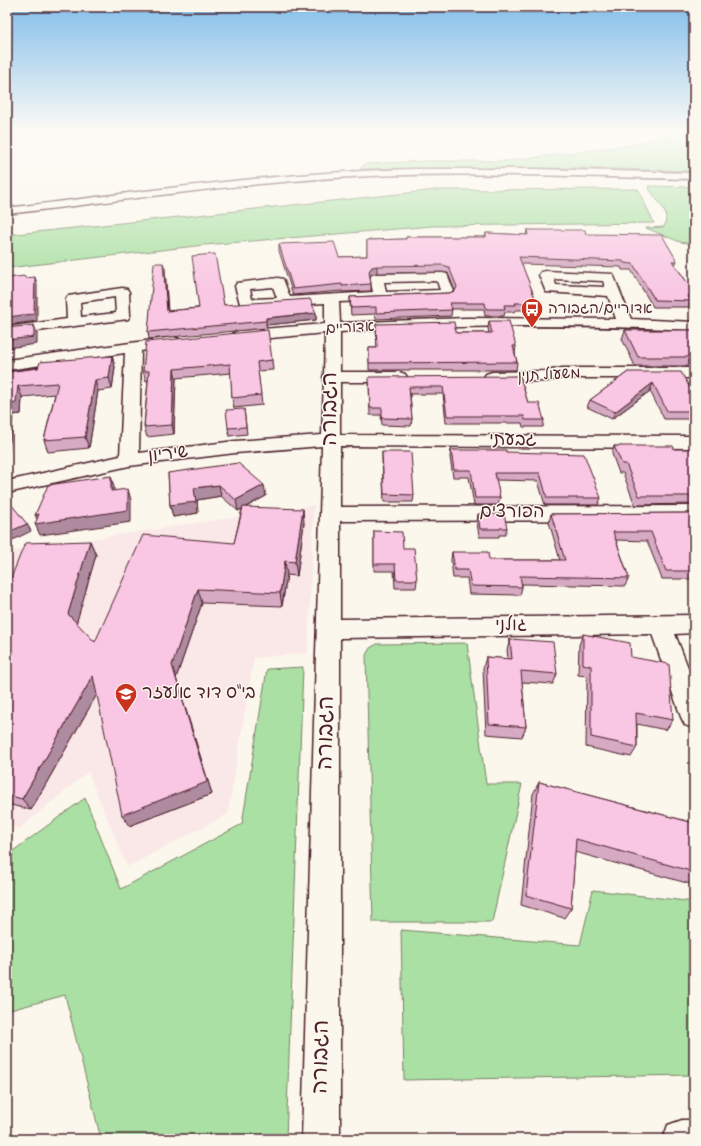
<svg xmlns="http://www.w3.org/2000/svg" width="701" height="1146" font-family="'Indie Flower','Playpen Sans Hebrew',sans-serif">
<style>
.built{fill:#fae8e9}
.green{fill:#aae0a3;stroke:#7a8067}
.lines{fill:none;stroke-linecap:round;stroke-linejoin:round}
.minor-casing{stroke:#4a1f2b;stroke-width:3}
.highway-casing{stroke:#4a1f2b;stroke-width:3}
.minor{fill:#fbf7ec;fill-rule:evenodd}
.highway{fill:#fbf7ec;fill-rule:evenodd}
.wall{fill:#d6aac3;stroke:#4a1f2b}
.shaded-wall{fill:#ae8b9f;stroke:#4a1f2b}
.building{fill:#f9c6e3;stroke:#4a1f2b}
.labels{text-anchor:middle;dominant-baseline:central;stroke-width:3;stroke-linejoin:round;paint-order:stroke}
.far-poi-label{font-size:15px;fill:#4a1f2b;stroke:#fbf7ec;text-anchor:start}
.far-street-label{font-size:15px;fill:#4a1f2b;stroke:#fbf7ec}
.street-label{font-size:18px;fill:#4a1f2b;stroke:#fbf7ec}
.poi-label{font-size:18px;fill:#4a1f2b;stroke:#fbf7ec;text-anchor:start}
.near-street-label{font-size:22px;fill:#4a1f2b;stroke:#fbf7ec}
</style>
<rect width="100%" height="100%" fill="#fbf7ec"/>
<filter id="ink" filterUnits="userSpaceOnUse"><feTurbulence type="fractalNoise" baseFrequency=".025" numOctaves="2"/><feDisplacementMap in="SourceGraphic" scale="8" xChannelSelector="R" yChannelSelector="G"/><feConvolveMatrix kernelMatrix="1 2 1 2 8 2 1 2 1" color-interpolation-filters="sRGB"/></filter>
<g filter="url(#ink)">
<!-- built -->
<path class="built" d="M314 505 308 653 254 658 228 814 127 867 88 772 19 829 7 824V552Z"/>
<!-- green -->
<path class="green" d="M671 133H694V171L586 168 360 169 365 164 427 161H506L610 148 635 144Z
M648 186 694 187V244L680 242 646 228 664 227C665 224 666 220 666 217 665 206 652 196 648 186Z
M638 189 654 223 433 226 204 245 7 268V235L436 190Z
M467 643 486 784H522L492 922H373L366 655 370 648 377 644Z
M303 667 286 1139H101L65 995 7 1011V847L13 851 85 798 121 889 242 824 267 669Z
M593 890 694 902V1075L404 1080 401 930 580 945Z"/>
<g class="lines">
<!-- minor casing -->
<g class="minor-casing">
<path id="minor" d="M546 271 613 274 631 319 694 322V330C576 325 458 324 340 332V372H399L405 374 407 377 405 380 399 382H340V435L694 436V448L340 446V507L694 506V520L340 521V619L694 615V633L675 634 694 683V729L685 725 681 717 652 634 340 638V1139H302L322 446 235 453 129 466 7 493V481L120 456 125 353 7 370V360L174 337 179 339 182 342 179 345 141 351 139 453 235 441 322 435 324 379 323 377 324 375 325 333 238 341 233 339 230 336 233 333 238 331 325 324V303L246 308 241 307 235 286 237 283 278 278 283 279 290 297 373 292 370 278 372 275 377 274 442 273 447 274 455 294 453 297 448 298 339 302 340 323 466 318 616 319 608 296 546 292 539 275 541 272ZM554 279 603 281 605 287 556 285ZM437 281 440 290 386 292 384 282ZM273 287 277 298 252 299 250 289Z
M122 288 127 289 129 292 130 316 128 319 7 335V327L67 319 66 299 68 296ZM115 297 116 313 81 317 80 302Z
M562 368H694V378H562L547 381 492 382 486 380 484 377 486 374 492 372 547 371Z
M682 1120H694V1139H663L668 1125Z"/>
</g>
<!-- highway casing -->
<g class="highway-casing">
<path id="highway" d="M412 169H533L694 173V179C587 177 479 172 372 176 250 181 128 200 7 214V208C142 192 276 172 412 169Z"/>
</g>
<!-- minor -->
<use href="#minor" class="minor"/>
<!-- highway -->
<use href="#highway" class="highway"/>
</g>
<!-- wall -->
<path class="wall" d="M527 230 586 234 677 261 675 265 694 292V303H690L689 307H653L631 270H622L621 267 521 264 537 303 536 310H515L514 312H505L504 316H485L484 309H452L451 316 376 319 375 314 351 315 350 303V297L449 293 455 291 448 273 442 272 377 273 372 274 370 276 371 284V291L342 292V291L293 295 279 251V244L339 257 367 256V240L406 239V237H485L486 233 526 235Z
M163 263 165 269 168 311 224 305 316 313V320L266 325 267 328 149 339 148 332Z
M489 321 516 346 515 353 517 362 516 370H369V348H377L376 324 456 333H489L488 328Z
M625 330H694V366H635L622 339Z
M112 356 115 367 112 389 98 391 89 448 48 452 44 440 55 394 22 397 21 414 13 415 7 464V372Z
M272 360 273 370 258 371 262 405 234 408 232 398 231 373 176 378 174 434 147 437 144 427 148 380 146 381 143 371Z
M628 372 694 393V419H664L650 391 612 419 587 407 590 400Z
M520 376 528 403 544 420 543 427H523L522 423H446L443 394H410L412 419 411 426 382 425 381 415H370L369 383Z
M244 409 247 434 229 436 228 428Z
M614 446 674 449H694V504L635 505 623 473H619L612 454Z
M451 450 506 452 601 498 598 505H545L538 481 496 480 500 498 498 505H474L469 477H453L450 457Z
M382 452 414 495 413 502H384L382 460Z
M168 473 266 496 246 507 304 523 297 576 287 575 282 606 202 603 176 678 212 794 129 826 97 694 31 810 7 804V588L90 541 96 555 76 623 95 642 234 543 242 509 238 511 221 496 197 500 198 513 173 517 170 505Z
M694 513V579H662L647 541 616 540 629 578 625 586 522 584V587L520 595 469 594 467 578H453L451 560 452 552 489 560H560L549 522 551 514Z
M478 514 507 528 505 535H499V537H479L477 522Z
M374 531 403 548 417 580 416 588H395L394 571H374Z
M583 634 631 657 673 720 666 730 637 724V747L631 757 586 747 587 676 578 675 579 645Z
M510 639 557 674 553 684 522 682 526 727 522 737 486 734 483 668 486 657 508 659 507 650Z
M539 782 694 823V885L575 852 571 908 564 918 521 905 533 794Z"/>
<!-- shaded-wall -->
<path class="shaded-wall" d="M163 263 165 269 168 318 167 311Z
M377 266V273L372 274 369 277V271L372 267Z
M35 277 37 284V321L7 325V317Z
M316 313V320L266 325V318Z
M34 325 37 333V344L7 348V340Z
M112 356 115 367 112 389 109 378Z
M174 369 176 378 174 434 172 425Z
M95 380 98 391 89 448 85 437Z
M653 383 650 391 612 419 615 412Z
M18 386 22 397 21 414 13 415 7 464V410L8 404Z
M111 476 114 487V503L111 491Z
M219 485 221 496 197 500 198 513 173 517 170 505 194 488Z
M264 485 266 496 238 511 236 500Z
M128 489 131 500V522L40 535 35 524 39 523 35 515 39 514Z
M303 509 304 523 297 576 295 562Z
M27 524 31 531 15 539 7 540V532Z
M90 541 96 555 75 628 68 614Z
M285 561 287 575 282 606 280 593Z
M198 589 202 603 176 678 212 794 129 826 122 815 172 665Z
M93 676 100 689 31 810 22 799Z"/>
<!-- building -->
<path class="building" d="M527 230H585L586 234 662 235 677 261H672L694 292V296H688L691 301 655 300 633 264 624 263 623 261 519 257 537 303H515L516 305H504L505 309H486L485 303H450L452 310 376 313V307L351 308 350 297 449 293 455 291 457 287 449 267 443 265 377 266 372 267 369 271 371 284 342 286V284L293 289 279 244 334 242 339 257 367 256V240L406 239V237H486V233L528 235Z
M214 254H215L224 305 310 299 316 313 266 318V321L148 332 154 263H163L167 311 199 308 192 256Z
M25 276V278L35 277 34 314 7 317V278Z
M489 321H509L516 346H513L517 362 369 363V348H377L376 324 454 322 456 333H492Z
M34 325V337L7 340V328Z
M268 330 272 360 257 362 261 395 232 398 230 364 174 369 172 425 144 427 149 371H143L146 342Z
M625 330H694V357H638Z
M112 356 109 378 95 380 85 437 44 440 58 383 18 386 16 403 8 404 7 410V372L38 368 40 362Z
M628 372H681L693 393H694V411H667L653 383 615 412 590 400Z
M520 376 528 403H539L544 420H525L524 416H447L443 387H409L412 419 382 418V408H370L369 377Z
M244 409 246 427 228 428 226 410Z
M614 446H673L674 449H694V496H639L626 464H622Z
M451 450H506V452L584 454 601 498H547L540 473H495L500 498H475L471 470H454Z
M382 452H411L414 495 384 494Z
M238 463 264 485 236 500 219 485 194 488 196 502 170 505 168 473Z
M111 476V491L128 489V510L35 524 39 514 35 515 48 485Z
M7 499 27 524 11 531 7 532Z
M243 507 303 509 295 562 285 561 280 593 198 589 172 665 207 782 122 815 93 676 22 799 7 795V588L25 543 90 541 68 614 95 642 143 535 234 543Z
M694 513V571H666L651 532H613L629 578 520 576 522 587 471 586 468 570H455L452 552H488L489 560H565L551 514Z
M478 514H504L507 528H500V529H480Z
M374 531 402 532 403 548H414L417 580H396L395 564H374Z
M583 634 630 643 631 657 669 664 673 720 636 713 637 747 591 737V666L583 664Z
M510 639 553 642 557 674 521 671 526 727 489 724 486 657 512 659Z
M539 782 694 823V872L576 839 571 908 526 895Z"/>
</g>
<!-- sky -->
<linearGradient id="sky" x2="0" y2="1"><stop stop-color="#83beea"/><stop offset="0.45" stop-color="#fdfbf6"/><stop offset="1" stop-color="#fdfbf6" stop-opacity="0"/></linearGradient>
<rect width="701" height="293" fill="url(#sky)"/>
<!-- icons -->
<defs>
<g id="bus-pin" transform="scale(1.15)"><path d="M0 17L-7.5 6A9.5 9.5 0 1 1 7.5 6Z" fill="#c8321e" stroke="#fbf7ec"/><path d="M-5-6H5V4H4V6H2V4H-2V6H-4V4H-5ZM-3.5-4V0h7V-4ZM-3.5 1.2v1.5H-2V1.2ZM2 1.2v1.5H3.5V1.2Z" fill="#fff"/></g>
<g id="school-pin" transform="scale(1.15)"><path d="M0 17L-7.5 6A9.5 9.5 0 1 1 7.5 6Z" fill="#c8321e" stroke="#fbf7ec"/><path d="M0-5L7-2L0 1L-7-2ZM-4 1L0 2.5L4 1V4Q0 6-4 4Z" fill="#fff"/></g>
</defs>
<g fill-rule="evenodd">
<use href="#bus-pin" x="532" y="309"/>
<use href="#school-pin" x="126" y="694"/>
</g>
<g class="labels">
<!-- far-poi labels -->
<g class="far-poi-label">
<text x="548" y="309">אדוריים/הגבורה</text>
</g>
<!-- far-street labels -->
<g class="far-street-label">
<text transform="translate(350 328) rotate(-3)">אדוריים</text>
<text transform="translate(549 375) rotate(-3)">משעול תנין</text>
</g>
<!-- street labels -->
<g class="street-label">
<text x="513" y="441">גבעתי</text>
<text transform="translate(168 455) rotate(-7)">שיריון</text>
<text x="512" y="513">הפורצים</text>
<text transform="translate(511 626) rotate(-1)">גולני</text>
</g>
<!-- poi labels -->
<g class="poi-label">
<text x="142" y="694">בי"ס דוד אלעזר</text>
</g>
<!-- near-street labels -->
<g class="near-street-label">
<text transform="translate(331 409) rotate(-90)">הגבורה</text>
<text transform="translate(327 733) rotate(-89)">הגבורה</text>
<text transform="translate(322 1057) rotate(-89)">הגבורה</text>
</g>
</g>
<!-- margin -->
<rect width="701" height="1146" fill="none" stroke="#fbf7ec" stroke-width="24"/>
<rect x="12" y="12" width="677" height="1122" fill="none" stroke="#4a1f2b" stroke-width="1.5" filter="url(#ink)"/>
</svg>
